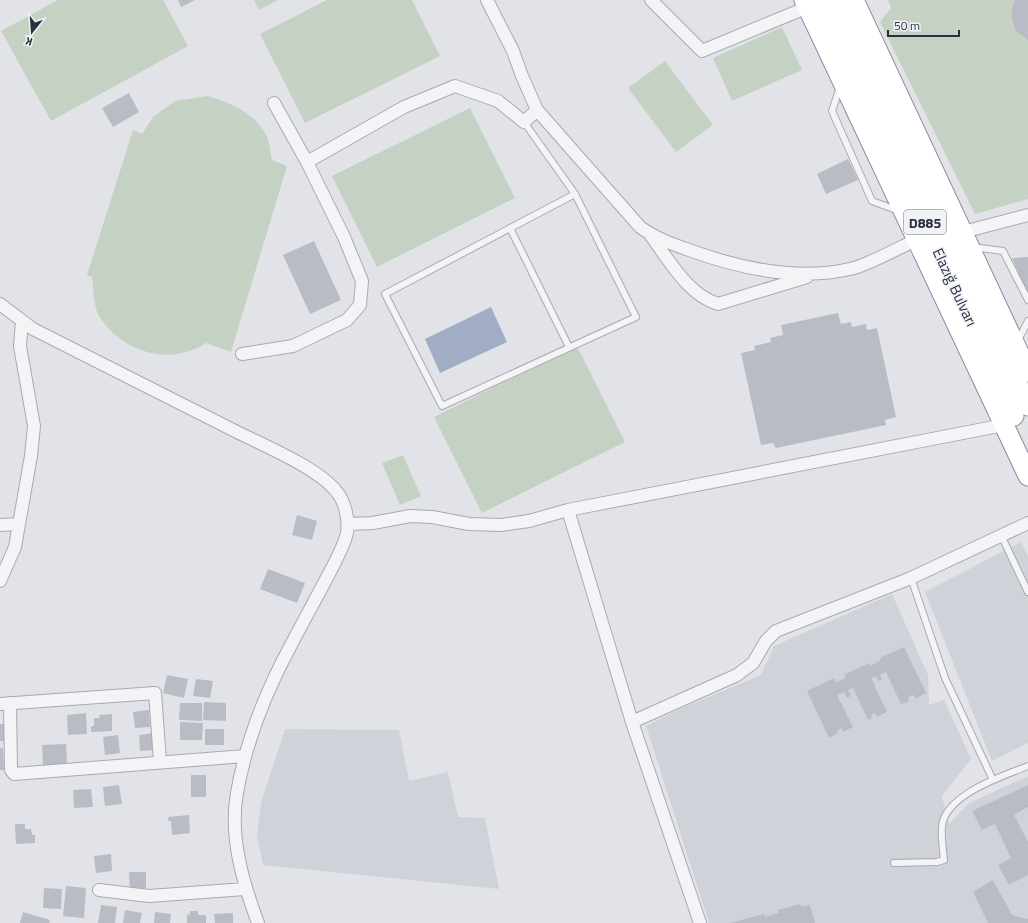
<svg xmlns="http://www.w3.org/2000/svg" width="1028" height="923" font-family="'Titillium Web',sans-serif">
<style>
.built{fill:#d0d2da}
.green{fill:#c5d2c3}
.water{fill:#a0adc5}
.building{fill:#b9bcc5}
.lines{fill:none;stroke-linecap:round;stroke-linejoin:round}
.service-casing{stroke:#a7aab2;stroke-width:8}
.minor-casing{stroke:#a7aab2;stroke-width:14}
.trunk-casing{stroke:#8a8f9e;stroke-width:21}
.service{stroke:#f4f4f7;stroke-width:6}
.minor{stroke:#f4f4f7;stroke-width:12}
.trunk{stroke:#fff;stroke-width:19}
.labels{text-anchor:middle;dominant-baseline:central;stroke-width:3.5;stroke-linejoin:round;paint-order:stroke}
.shield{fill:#f1f2f6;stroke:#666a76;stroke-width:1}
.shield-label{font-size:14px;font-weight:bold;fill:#2b303f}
.street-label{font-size:15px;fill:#2b303f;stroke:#f1f2f6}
</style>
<rect width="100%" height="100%" fill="#e1e3e8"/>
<!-- built -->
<path class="built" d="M1021 542 1028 556V743L992 761 925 592Z
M892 594 928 675 929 705 944 700 971 759 942 796 949 824 969 803 1028 776V923H709L646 726 680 709 761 675 774 646Z
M285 729 399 730 409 781 448 772 458 817 485 818 499 889 263 865 257 836 261 803Z"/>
<!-- green -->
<path class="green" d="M58 0H163L188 46 51 121 1 31Z
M254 0H278L259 10Z
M327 0H412L440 56 305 123 260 34Z
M888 0H1028V199L975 214 880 22 891 8Z
M782 27 802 70 732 101 713 58Z
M665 61 713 125 676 152 628 88Z
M208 96C233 104 256 113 268 139 270 145 270 154 272 160L287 166 231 352 206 343C169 367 122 352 99 316 93 306 94 288 92 277L87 275 133 130 142 134 153 117 175 101Z
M470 108 515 198 377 267 332 176Z
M577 346 625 442 482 513 434 417Z
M403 455 421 496 400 505 382 463Z"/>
<!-- water -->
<path class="water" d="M491 307 507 342 440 373 425 339Z"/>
<!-- building -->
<path class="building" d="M178 0H195L181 7Z
M1015 0H1028V40L1016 31 1012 19V9Z
M129 93 139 112 113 127 102 108Z
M848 159 858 180 826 194 817 174Z
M314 241 341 300 310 314 283 255Z
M1028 257V294L1012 258Z
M838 313 841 324 851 322 852 327 866 324 867 330 877 328 896 417 885 420 886 425 776 448 773 443 761 445 741 353 755 350 754 346 771 342 770 338 783 335 781 325Z
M297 515 317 521 312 540 292 535Z
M268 569 305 583 297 603 260 589Z
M904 647 926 693 915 699 914 695 908 697 909 701 901 704 886 672 880 675 882 679 878 681 876 676 871 678 887 712 877 717 875 713 871 715 872 718 868 720 853 688 848 690 851 696 847 698 844 692 837 695 853 727 843 732 841 728 837 731 838 733 829 738 807 691 834 678 836 682 846 678 844 675 869 663 870 666 881 660 880 658Z
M167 675 188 679 184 698 163 693Z
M196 679 213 681 210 698 193 696Z
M204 702 226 703V721L203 720Z
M180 703H202V721L179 720Z
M149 710 150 727 135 728 133 712Z
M86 713 87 734 68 735 67 715Z
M112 714V731L91 732V726H94V718H100L99 715Z
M180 722 203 723 202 740H180Z
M0 724H5V741H0Z
M205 729H224V745H205Z
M154 733 155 750 140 751 139 735Z
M118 735 120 753 105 755 103 737Z
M66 744 67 764 43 765 42 745Z
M0 748H3L4 770H0Z
M191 775H206V797H191Z
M119 785 122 804 105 806 103 787Z
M1028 785V807L1014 815 1028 842V875L1009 885 998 865 1011 858 995 824 982 830 972 811Z
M91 789 93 807 74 808 73 790Z
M189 815 190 833 172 835 171 821H168V817Z
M15 824H25V829H31L32 835H35V843L16 844Z
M111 854 112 871 96 873 94 856Z
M129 872H146V888L130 889Z
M993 880 1012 915 1028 919V923H988L973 892Z
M66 886 86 888 84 918 63 916Z
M44 888 62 889 61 909 43 908Z
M800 904 801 907 810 905 815 923H730L764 914 765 917 779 913 778 910Z
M101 905 117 907 115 923H98Z
M125 910 142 913 140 923H123Z
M190 911H198V915H206V923H187V914L190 915Z
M23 912 50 920 49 923H20Z
M155 912 171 914 170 923H154Z
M233 913V923H215L214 914Z"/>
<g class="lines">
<!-- service casing -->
<g class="service-casing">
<path id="service" d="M840 87 832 111 872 201 899 211
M524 122 575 194 636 317 442 406 385 294 575 194
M510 228 569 347
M972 247 1003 251 1028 300
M1017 342 1028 321
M1001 535 1028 592
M911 578 945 678 993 780
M894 863 937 862 944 860C943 849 941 837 942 826 946 794 1003 776 1028 766"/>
</g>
<!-- minor casing -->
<g class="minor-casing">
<path id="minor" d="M487 0 513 51 522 76 537 110
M651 0 702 51 808 7
M274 103 307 162
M963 232 1028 215
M651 236C669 260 688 295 718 304L807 277
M0 304 33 329C100 363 168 397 235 431 263 445 318 468 336 491 345 501 349 519 347 533 344 546 337 558 331 570 318 595 304 620 291 645 266 691 246 741 237 793 229 836 243 883 258 923
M242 354 293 346 347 320 360 305 362 281 344 237 307 162 404 107 455 86 498 101 524 122 537 110 640 227C655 238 672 244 689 250 741 269 799 282 854 268 874 262 898 248 918 239
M568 510 632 722 700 923
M348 524 373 523 410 516 432 517 469 524 501 525 529 521 568 510 1004 425
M0 525 19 524
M0 581 15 547 31 456 34 426 20 346 22 321
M10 703 11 770 14 774 245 756
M0 704 155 693 160 761
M632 722 737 675 753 663 766 641 776 631 911 578 1028 523
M99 890 149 896 245 889"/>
</g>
<!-- trunk casing -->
<g class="trunk-casing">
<path id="trunk" d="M804 0 1028 476
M820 0 907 181 1014 416
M838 0 1028 406
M854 0 1028 372"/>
</g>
<!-- service -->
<use href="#service" class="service"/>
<!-- minor -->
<use href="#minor" class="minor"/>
<!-- trunk -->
<use href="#trunk" class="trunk"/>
</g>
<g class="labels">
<!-- shield labels -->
<rect class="shield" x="904" y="210" width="42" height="24" rx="3"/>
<g class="shield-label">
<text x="925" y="222">D885</text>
</g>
<!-- street labels -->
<g class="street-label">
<text transform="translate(955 287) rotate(65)">Elazığ Bulvarı</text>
</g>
</g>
<!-- north arrow -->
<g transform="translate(32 32) rotate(197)" stroke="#f1f2f6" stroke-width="3" paint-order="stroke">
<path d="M0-3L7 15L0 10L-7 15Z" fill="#2b303f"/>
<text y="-6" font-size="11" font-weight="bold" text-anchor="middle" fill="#2b303f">K</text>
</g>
<!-- scale -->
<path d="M888 30v6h71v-6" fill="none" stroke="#2b303f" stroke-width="2"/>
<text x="894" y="30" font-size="12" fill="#2b303f" stroke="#f1f2f6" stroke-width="3" paint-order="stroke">50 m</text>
</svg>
